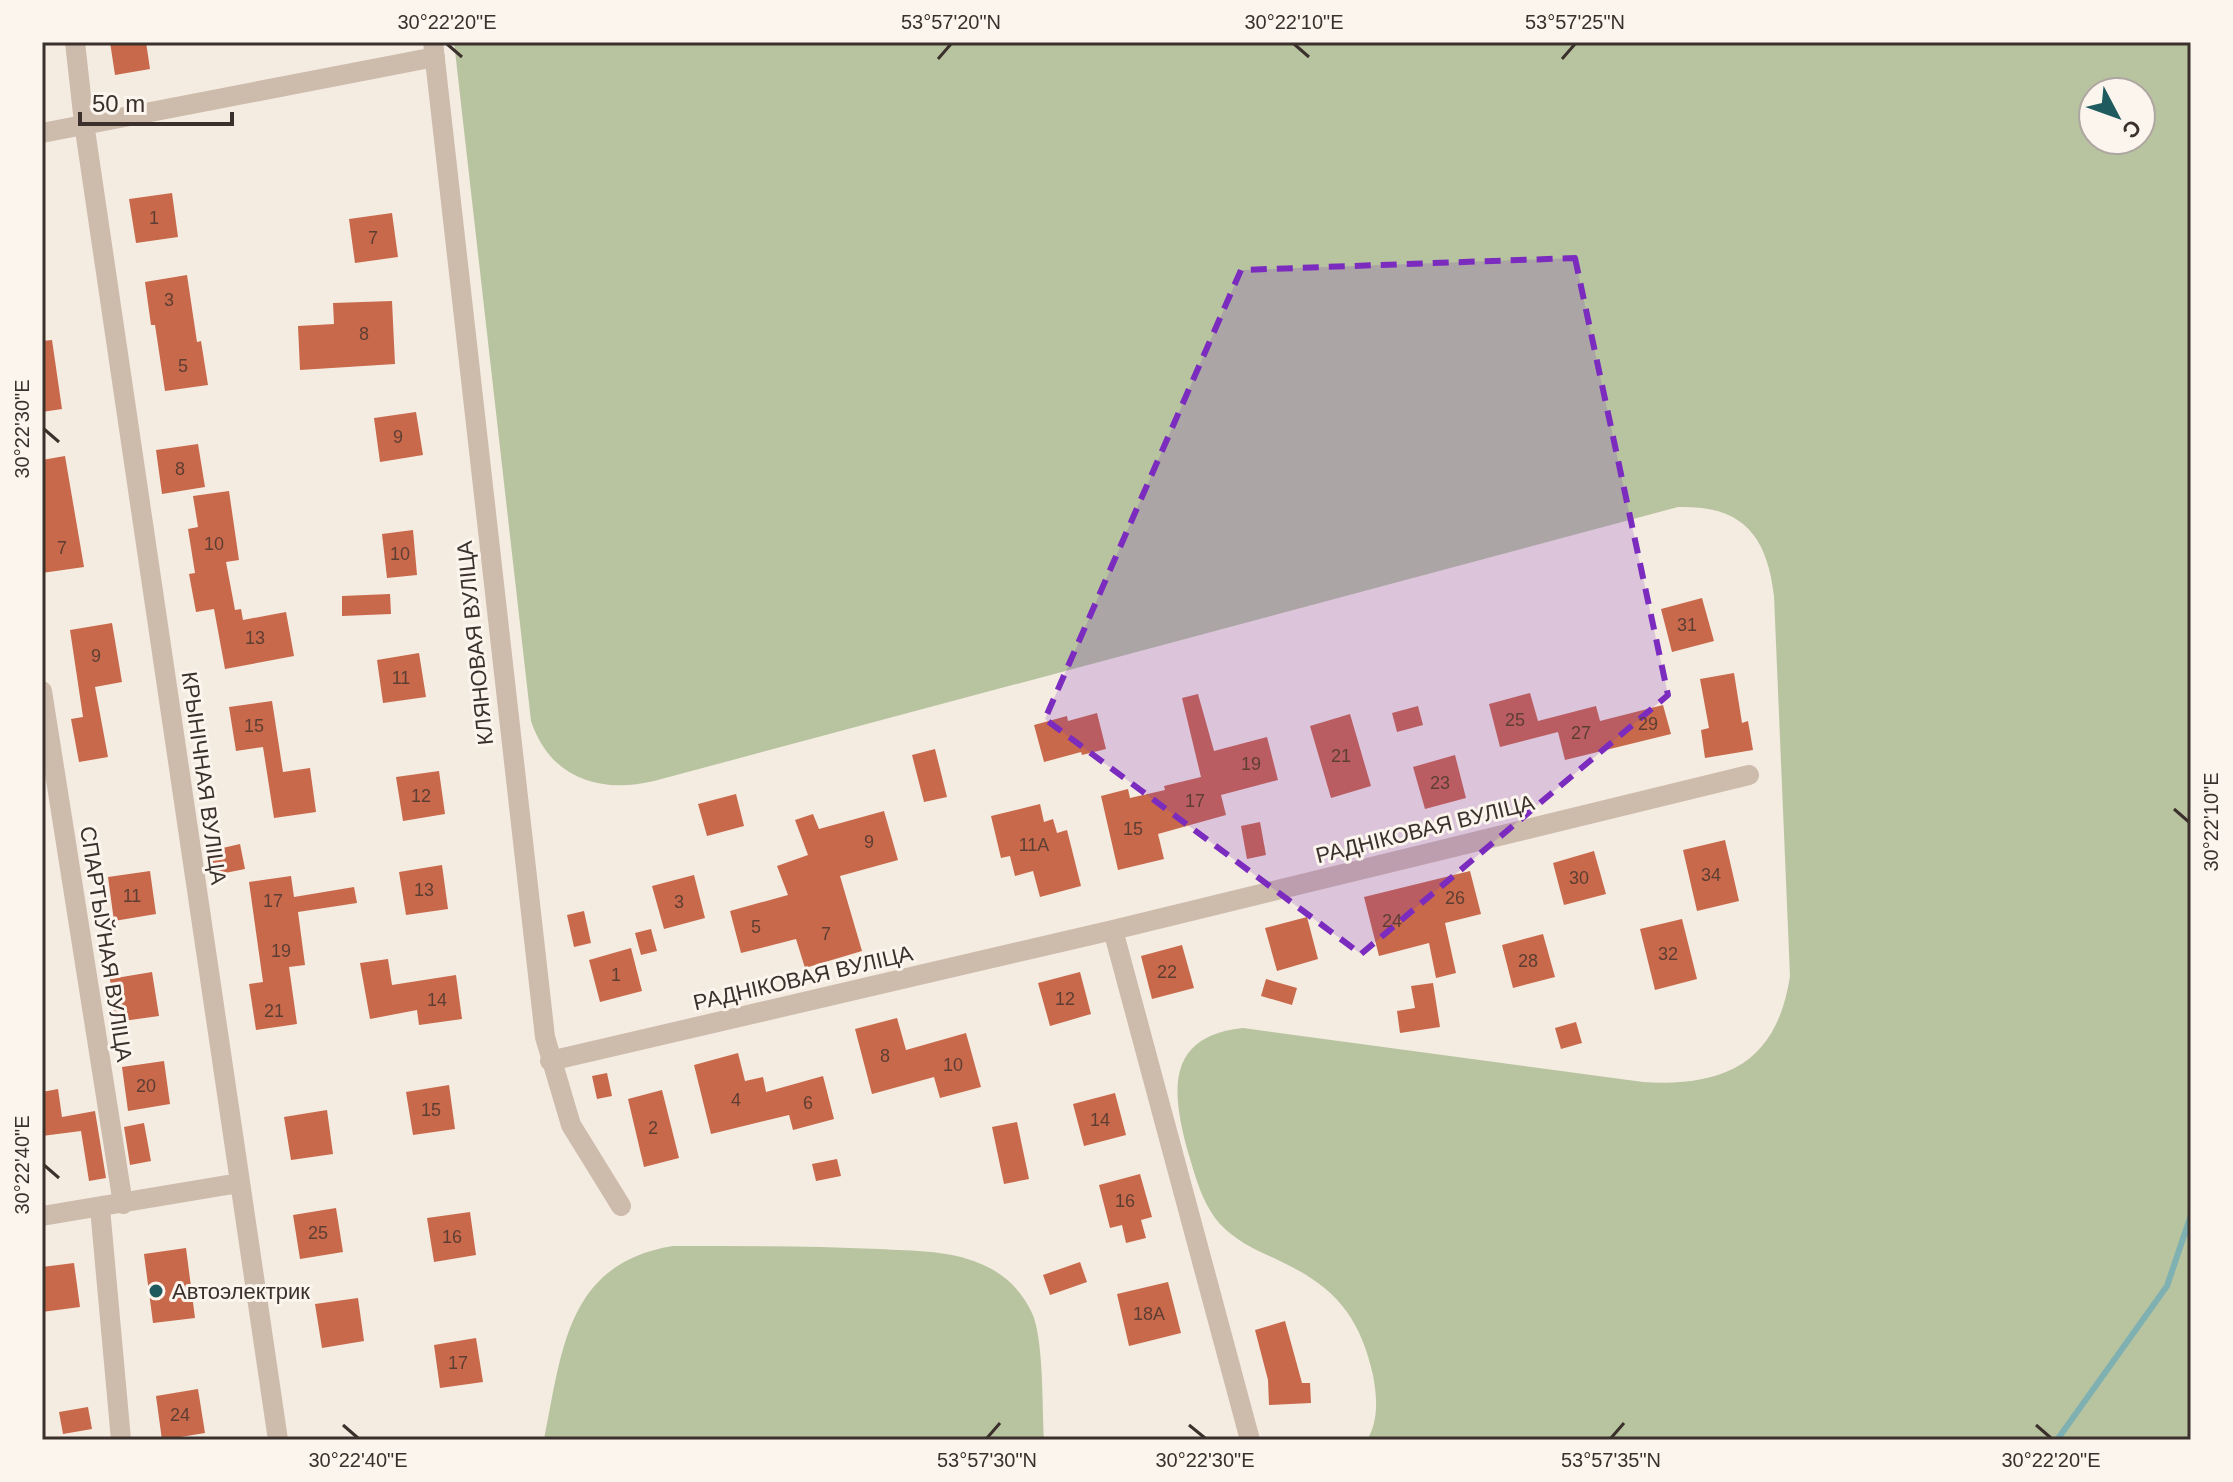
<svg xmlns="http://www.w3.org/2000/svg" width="2233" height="1482" font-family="Arial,sans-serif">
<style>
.green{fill:#b8c4a0;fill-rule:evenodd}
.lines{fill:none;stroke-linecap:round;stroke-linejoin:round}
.stream{stroke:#7fb0b2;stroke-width:6}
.building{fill:#c8694b}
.street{stroke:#cdbbac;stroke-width:20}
.marked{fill:#7b2cbf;fill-opacity:0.2;stroke:#7b2cbf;stroke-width:6;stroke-dasharray:16 10;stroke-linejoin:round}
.ticks{fill:none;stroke:#3b302b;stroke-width:3}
.poi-dot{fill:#1f5a5e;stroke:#fbf5ee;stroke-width:3}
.labels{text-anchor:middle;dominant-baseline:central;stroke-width:6;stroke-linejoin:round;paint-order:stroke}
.number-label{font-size:18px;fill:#5e3e33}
.street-label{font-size:22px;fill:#3b302b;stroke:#fbf5ee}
.poi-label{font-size:22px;fill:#3b302b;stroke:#fbf5ee;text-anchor:start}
.neatline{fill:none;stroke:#3b302b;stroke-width:3}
.ticks-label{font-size:20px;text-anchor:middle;fill:#3b302b}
</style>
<rect width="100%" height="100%" fill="#f4ebe1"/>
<!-- green -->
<path class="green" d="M454 42H2191V1440H1367C1379 1420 1377 1397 1373 1375 1360 1317 1335 1287 1282 1262 1259 1251 1238 1243 1220 1224 1202 1203 1196 1178 1188 1152 1172 1094 1164 1036 1243 1028L1643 1082C1725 1087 1777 1063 1790 976L1774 596C1767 535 1742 505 1678 507L654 781C599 794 550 778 531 721ZM2093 92H2141V140H2093Z
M673 1246C742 1246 811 1246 879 1249 913 1251 950 1250 981 1264 1004 1273 1022 1291 1032 1313 1044 1339 1042 1409 1044 1440H544C562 1352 566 1263 673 1246Z"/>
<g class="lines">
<!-- stream -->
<path class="stream" d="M2057 1440 2167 1286 2191 1215"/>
</g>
<!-- building -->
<path class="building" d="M110 42H146L150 69 115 75Z
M172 193 178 237 136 243 129 199Z
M392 213 398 257 355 263 349 219Z
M187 275 197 342 201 341 208 385 165 391 155 325H151L145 282Z
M392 301 395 364 300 370 298 326 334 324 333 303Z
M52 340 62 409 42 412V341Z
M416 412 423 455 380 462 374 418Z
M198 444 205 487 162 494 156 450Z
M65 456 84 567 42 573V460Z
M229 491 239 560 226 562 235 610 241 609 243 620 286 612 294 656 225 669 214 609 196 612 189 574 195 573 188 529 198 527 193 496Z
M413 530 417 575 387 578 382 534Z
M390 594 391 614 342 616V596Z
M1702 598 1714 641 1672 652 1661 609Z
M112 623 122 682 95 687 108 757 79 762 71 719 83 717 70 630Z
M419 653 426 697 383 703 377 660Z
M1734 673 1742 723 1748 721 1753 750 1705 758 1701 730 1709 728 1700 679Z
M1530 693 1538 721 1596 706 1600 721 1663 705 1671 734 1565 760 1558 732 1500 747 1489 704Z
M1198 694 1214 751 1267 737 1278 780 1221 795 1226 815 1158 834 1164 859 1118 870 1101 796 1128 789 1130 798 1165 790 1164 786 1201 777 1182 698Z
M272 701 283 772 310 768 316 812 274 818 263 747 236 751 229 707Z
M1418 706 1423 725 1397 732 1392 713Z
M1097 713 1106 749 1082 755 1081 752 1044 762 1034 725 1067 716 1068 721Z
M1350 714 1371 786 1331 798 1310 726Z
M935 749 947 797 924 802 912 755Z
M1455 755 1466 798 1425 809 1413 767Z
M439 771 445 814 403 821 396 777Z
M736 794 744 826 707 836 698 804Z
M1040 804 1044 822 1053 819 1057 833 1067 830 1081 886 1040 897 1033 871 1015 876 1010 856 1001 858 991 816Z
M884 811 898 860 840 876 862 951 805 968 796 939 741 953 730 911 788 895 777 866 808 855 795 820 813 814 819 829Z
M1260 822 1266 855 1247 859 1241 826Z
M1725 840 1739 901 1697 911 1683 850Z
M240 844 245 869 210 876 205 852Z
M1594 851 1606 894 1564 905 1553 863Z
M442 865 448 909 406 915 399 872Z
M150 871 156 914 114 921 108 877Z
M1470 871 1481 914 1445 923 1456 973 1436 978 1429 943 1379 956 1364 897Z
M694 875 705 918 664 929 652 886Z
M291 876 294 897 354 887 357 903 298 912 305 965 289 967 297 1024 256 1030 249 984 263 982 249 882Z
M584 911 591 943 574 947 567 915Z
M1307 917 1318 959 1277 971 1265 928Z
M1682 919 1697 979 1655 990 1640 929Z
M651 929 657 951 641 955 635 933Z
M1543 934 1555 977 1513 988 1502 945Z
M1182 945 1194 988 1152 999 1141 956Z
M631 948 642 991 600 1002 589 960Z
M388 959 392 985 456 975 462 1019 419 1025 417 1010 370 1019 360 963Z
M152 972 159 1016 116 1022 110 979Z
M1080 972 1091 1014 1050 1026 1038 983Z
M1266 979 1297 988 1292 1005 1261 996Z
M1433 983 1440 1027 1400 1033 1397 1011 1415 1008 1411 986Z
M897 1018 906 1050 966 1033 981 1087 940 1098 934 1077 872 1094 855 1029Z
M1576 1022 1582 1043 1561 1049 1555 1028Z
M738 1053 745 1081 763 1077 766 1092 823 1076 834 1119 793 1130 789 1115 711 1134 694 1065Z
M164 1061 170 1104 128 1111 122 1067Z
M607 1073 612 1096 597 1099 592 1076Z
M449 1085 455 1129 413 1135 406 1092Z
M58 1089 62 1117 95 1111 106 1178 89 1181 81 1131 42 1136V1092Z
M662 1090 679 1158 644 1167 628 1099Z
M1115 1093 1126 1135 1084 1146 1073 1104Z
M327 1110 333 1154 291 1160 284 1117Z
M1017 1122 1029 1179 1004 1184 992 1127Z
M144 1123 151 1161 130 1165 124 1127Z
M837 1159 841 1176 816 1181 812 1164Z
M1140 1174 1152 1217 1141 1220 1146 1238 1126 1243 1122 1225 1110 1228 1099 1185Z
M336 1208 343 1252 300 1259 293 1215Z
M470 1212 476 1255 434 1262 427 1218Z
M186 1248 195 1318 153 1323 144 1254Z
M1080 1262 1087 1282 1050 1295 1043 1275Z
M74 1263 80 1307 42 1312V1267Z
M1168 1282 1181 1333 1129 1346 1117 1294Z
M358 1298 364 1341 322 1348 315 1304Z
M1285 1321 1302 1383H1310L1311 1403 1269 1405 1268 1380 1255 1330Z
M476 1338 483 1382 440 1388 434 1345Z
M198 1389 205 1433 162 1440 156 1396Z
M88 1407 92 1429 63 1434 59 1412Z"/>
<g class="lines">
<!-- street -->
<path class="street" d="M75 42 84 123 278 1440
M433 42 545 1037 571 1125 621 1206
M42 133 435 57
M42 691 123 1204
M1113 930 1250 1440
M550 1061 1113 930 1749 775
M100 1208 121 1440
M42 1216 239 1183"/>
</g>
<!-- marked area -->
<path class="marked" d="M1575 258 1668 695 1361 954 1045 719 1241 270Z"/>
<!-- ticks -->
<path class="ticks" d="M447 44 462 57M1294 44 1309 57M938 59 951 44M1562 59 1575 44M44 429 59 442M2174 809 2189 822M44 1165 59 1178M343 1425 358 1438M1189 1425 1205 1438M2036 1425 2051 1438M987 1438 1000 1423M1611 1438 1624 1423"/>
<!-- markers -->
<circle class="poi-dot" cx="156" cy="1291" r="8"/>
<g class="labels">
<!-- number labels -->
<g class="number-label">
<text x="154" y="218">1</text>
<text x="373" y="238">7</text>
<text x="169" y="300">3</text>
<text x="364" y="334">8</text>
<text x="183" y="366">5</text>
<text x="398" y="437">9</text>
<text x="180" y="469">8</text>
<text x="214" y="544">10</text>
<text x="62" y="548">7</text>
<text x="400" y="554">10</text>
<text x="1687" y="625">31</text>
<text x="255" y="638">13</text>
<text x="96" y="656">9</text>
<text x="401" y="678">11</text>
<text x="1515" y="720">25</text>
<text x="1648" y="724">29</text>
<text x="254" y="726">15</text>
<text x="1581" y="733">27</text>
<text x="1341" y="756">21</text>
<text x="1251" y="764">19</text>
<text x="1440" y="783">23</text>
<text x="421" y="796">12</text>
<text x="1195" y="801">17</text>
<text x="1133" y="829">15</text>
<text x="869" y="842">9</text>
<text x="1034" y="845">11А</text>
<text x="1711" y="875">34</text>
<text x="1579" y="878">30</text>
<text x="424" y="890">13</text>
<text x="132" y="896">11</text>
<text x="1455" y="898">26</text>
<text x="273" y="901">17</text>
<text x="679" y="902">3</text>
<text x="1392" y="921">24</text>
<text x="756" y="927">5</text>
<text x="826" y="934">7</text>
<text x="281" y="951">19</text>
<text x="1668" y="954">32</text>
<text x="1528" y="961">28</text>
<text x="1167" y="972">22</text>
<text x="616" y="975">1</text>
<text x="1065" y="999">12</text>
<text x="437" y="1000">14</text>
<text x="274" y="1011">21</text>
<text x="885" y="1056">8</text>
<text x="953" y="1065">10</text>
<text x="146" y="1086">20</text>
<text x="736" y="1100">4</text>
<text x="808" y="1103">6</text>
<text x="431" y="1110">15</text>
<text x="1100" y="1120">14</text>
<text x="653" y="1128">2</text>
<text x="1125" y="1201">16</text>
<text x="318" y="1233">25</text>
<text x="452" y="1237">16</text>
<text x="1149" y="1314">18А</text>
<text x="458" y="1363">17</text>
<text x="180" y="1415">24</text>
</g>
<!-- street labels -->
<g class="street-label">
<text transform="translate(475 643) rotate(-96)">КЛЯНОВАЯ ВУЛІЦА</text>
<text transform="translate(204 778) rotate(82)">КРЫНІЧНАЯ ВУЛІЦА</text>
<text transform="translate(1425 829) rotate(-14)">РАДНІКОВАЯ ВУЛІЦА</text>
<text transform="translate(106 944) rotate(81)">СПАРТЫЎНАЯ ВУЛІЦА</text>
<text transform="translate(803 978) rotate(-13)">РАДНІКОВАЯ ВУЛІЦА</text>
</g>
<!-- poi labels -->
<g class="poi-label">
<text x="172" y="1291">Автоэлектрик</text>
</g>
</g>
<!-- border -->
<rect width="2233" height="1482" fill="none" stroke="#fbf5ee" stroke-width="88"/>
<!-- north arrow -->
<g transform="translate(2117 116) rotate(131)"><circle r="38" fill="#fbf5ee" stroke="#aea6a0" stroke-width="2"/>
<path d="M0-6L14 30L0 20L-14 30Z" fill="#1f5a5e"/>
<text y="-12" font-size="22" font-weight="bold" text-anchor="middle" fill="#3b302b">С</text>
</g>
<!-- scale -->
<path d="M80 112v12h152v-12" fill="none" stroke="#3b302b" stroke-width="4"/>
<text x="92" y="112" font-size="24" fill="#3b302b" stroke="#fbf5ee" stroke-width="6" paint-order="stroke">50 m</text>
<rect x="44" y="44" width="2145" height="1394" class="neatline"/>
<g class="ticks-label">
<text x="447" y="29">30°22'20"E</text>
<text x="951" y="29">53°57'20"N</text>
<text x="1294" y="29">30°22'10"E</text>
<text x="1575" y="29">53°57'25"N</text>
<text transform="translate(22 429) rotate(-90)" y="7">30°22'30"E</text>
<text transform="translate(2211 822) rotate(-90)" y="7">30°22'10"E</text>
<text transform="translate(22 1165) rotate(-90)" y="7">30°22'40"E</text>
<text x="358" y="1467">30°22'40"E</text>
<text x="987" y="1467">53°57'30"N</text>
<text x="1205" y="1467">30°22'30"E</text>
<text x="1611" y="1467">53°57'35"N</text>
<text x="2051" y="1467">30°22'20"E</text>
</g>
</svg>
